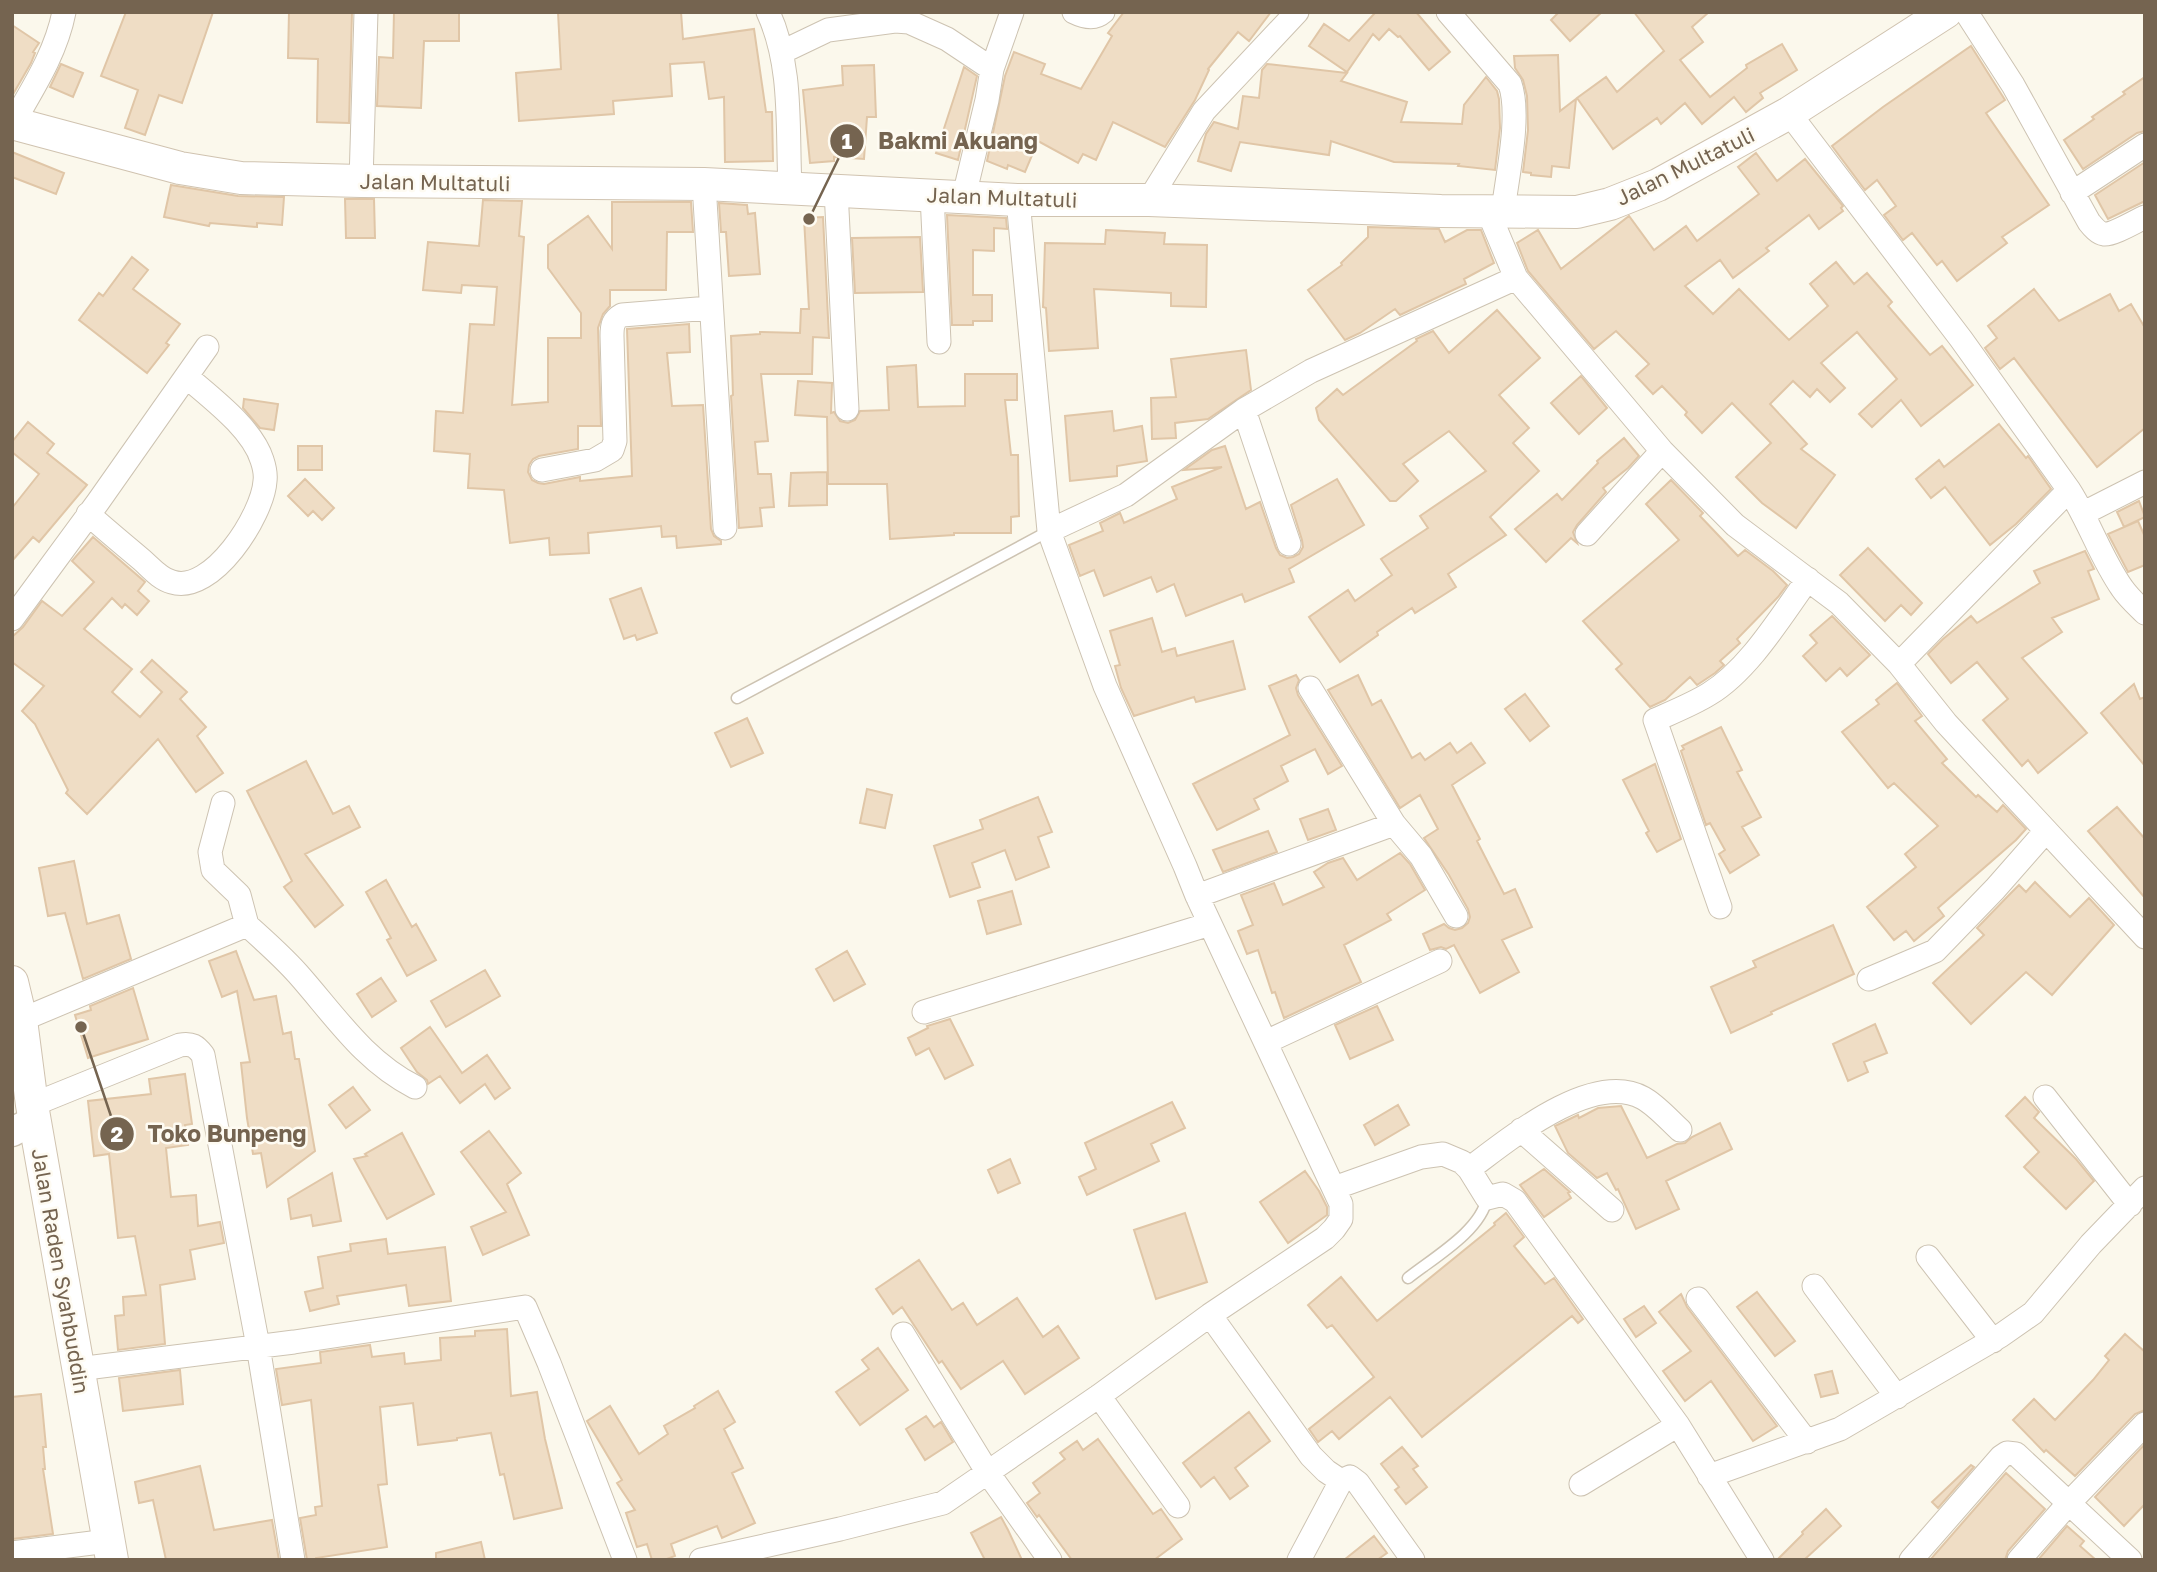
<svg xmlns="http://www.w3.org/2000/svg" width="2157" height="1572" font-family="'Golos Text',sans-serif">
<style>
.building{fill:#efddc5;stroke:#e0c6a7;stroke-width:2}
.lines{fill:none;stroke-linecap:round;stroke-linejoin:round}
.service-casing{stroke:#cdc3b2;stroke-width:13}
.minor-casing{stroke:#cdc3b2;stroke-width:25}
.tertiary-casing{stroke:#cdc3b2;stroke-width:31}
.secondary-casing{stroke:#d0c3b0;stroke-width:34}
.service{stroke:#fff;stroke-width:10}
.minor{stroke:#fff;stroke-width:23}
.tertiary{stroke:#fff;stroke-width:28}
.secondary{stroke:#fff;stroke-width:32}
.labels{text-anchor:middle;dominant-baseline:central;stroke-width:5;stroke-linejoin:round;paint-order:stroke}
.street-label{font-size:21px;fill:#756450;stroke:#fefbf2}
.leader{fill:none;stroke:#756450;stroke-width:2.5}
.callout-dot{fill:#756450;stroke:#fefbf2;stroke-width:2.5}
.mark-label{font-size:21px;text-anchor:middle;font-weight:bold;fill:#fff}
.callout-label{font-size:23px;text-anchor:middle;font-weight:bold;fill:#756450;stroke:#fefbf2;stroke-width:5;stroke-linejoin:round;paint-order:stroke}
</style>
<rect width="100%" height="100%" fill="#fbf8ec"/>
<!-- building -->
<path class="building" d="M126 12H213L182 103 159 95 145 135 125 128 138 90 101 76Z
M289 12H352L349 123 317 122 318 59 288 58Z
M394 12H459V41H424L421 108 377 106 379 57 393 58Z
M558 12H681L683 39 754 29 766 112H772L773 161 725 162 724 97 709 99 704 62 670 64 672 96 613 101 614 114 519 121 516 73 561 69Z
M1124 12H1271L1249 41 1238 32 1208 69 1209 70 1195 100 1165 147 1113 122 1096 160 1083 154 1078 163 1038 141 1025 172 1008 165 1007 169 987 161 1005 76 1014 52 1045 64 1041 74 1081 89 1112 36 1108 33Z
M1372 12H1416L1450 52 1429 70 1400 36 1398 37 1389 29 1379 40 1373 34 1347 72 1309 46 1324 24 1349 41 1374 14Z
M1559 12H1602L1570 41 1551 20Z
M1634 12H1709L1692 27 1703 42 1680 60 1710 97 1747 68 1746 65 1782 44 1797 70 1760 93 1763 98 1746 112 1734 97 1702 124 1685 103 1661 124 1657 118 1613 149 1577 98 1606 77 1617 92 1664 51Z
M12 25 39 43 33 52 35 53 31 63 12 96Z
M1971 46 2005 100 1986 113 2049 205 2002 237 2007 243 1957 281 1942 261 1937 265 1912 233 1903 240 1884 215 1896 206 1877 180 1865 190 1832 146 1883 107Z
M1558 55 1560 111 1576 99 1569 168 1552 166 1551 177 1531 175V173L1523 172 1528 130 1527 96 1523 80 1515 68 1514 56Z
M61 64 83 73 73 97 50 87Z
M1267 64 1347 73 1341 81 1407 102 1401 122 1462 124 1464 105 1486 77 1497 91 1499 99 1500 128 1495 170 1458 166 1459 164 1394 162 1331 141 1329 155 1240 142 1231 171 1198 161 1206 134 1214 122 1238 129 1243 96 1259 98 1262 70Z
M874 65 876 117H867L864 159 834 157V161L810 163 803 90 843 85 842 66Z
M964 67 977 76 958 160 936 153Z
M2145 77V131L2137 133 2083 169 2064 140 2094 119 2092 117 2125 94 2123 92Z
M12 152 64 173 56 194 12 177Z
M1756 153 1777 181 1805 159 1843 206 1841 208 1843 211 1819 229 1809 215 1766 248 1769 251 1733 278 1720 260 1685 286 1713 314 1739 289 1789 340 1828 306 1810 284 1836 262 1854 284 1867 273 1892 302 1888 306 1930 355 1942 346 1973 385 1921 426 1901 400 1872 427 1859 414 1897 379 1857 332 1821 363 1845 388 1830 402 1817 389 1810 397 1793 381 1770 404 1807 444 1801 449 1835 475 1796 528 1762 503 1736 477 1771 443 1732 403 1702 433 1685 415 1687 412 1662 386 1653 394 1636 376 1649 364 1616 331 1594 349 1528 271 1517 243 1538 230 1561 269 1629 216 1654 250 1686 226 1697 241 1759 194 1738 167Z
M2145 162V201L2108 219 2095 195Z
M171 185 238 196 284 197 282 225 257 223V227L210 223 209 226 164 217Z
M345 199H374L375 238H346Z
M483 200 522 201 519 236 524 237 512 405 548 402V338H581V313L548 268V245L588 216 612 249V202H691L693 232H667L666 290H610V306L603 314 598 328 601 426H578V449L539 456 533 459 529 465 528 472 532 480 538 483 544 484 580 477V481L632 476 627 329 689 324 690 352 667 353 672 406 703 405 711 529 714 536 721 541V544L677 548 676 536 662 537 661 526 588 533 589 553 550 555 549 538 510 543 504 490 468 488 470 454 434 451 436 411 463 413 470 324 494 325 497 287 462 285 461 293 423 290 428 242 479 246Z
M719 203 747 205 748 214 755 213 760 274 729 276 726 232H721Z
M947 215 1006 218 1007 229 994 228V251L973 250V295H992V321H973V325H952Z
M823 217 829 338 813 337 812 374H761L768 441 755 442 758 474H771L774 507 760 508 762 526 739 528 731 396 733 395 731 336 760 334V332L800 333 801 309H809L804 218Z
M1368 227 1439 229 1445 242 1467 230H1481L1494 263 1464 279 1466 284 1400 315 1395 309 1360 333 1345 340 1308 290 1342 265 1341 263 1368 237Z
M1106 230 1165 233 1164 244 1207 245 1206 307 1171 306V293L1094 289 1098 348 1049 351 1046 308 1043 307 1045 243 1105 244Z
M920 237 923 292 855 293 852 238Z
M132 257 148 270 133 289 180 324 166 343 169 345 147 373 79 320 99 293 103 296Z
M2034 289 2059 321 2110 294 2119 311 2131 304 2145 328V428L2097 467 2014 358 2000 369 1985 348 1997 338 1988 326Z
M1497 310 1540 358 1499 395 1529 428 1513 443 1539 471 1490 517 1506 535 1448 574 1456 587 1415 613 1412 608 1377 632 1378 635 1340 662 1309 617 1348 590 1355 601 1392 575 1381 559 1428 528 1420 516 1486 471 1449 431 1403 464 1418 481 1396 501H1390L1319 420 1316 408 1337 389 1343 395 1417 341 1416 339 1433 331 1449 353Z
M1246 350 1251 390 1208 419 1175 423 1176 438 1152 439 1151 398 1176 397 1171 359Z
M916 365 918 407 965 406V374H1017V400H1005L1011 455H1018L1019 516 1011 517V533H954V535L890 539 887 484H828L827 417 795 415 798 381 832 383 831 413 834 412 840 421 848 423 855 420 860 411 889 410 887 367Z
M1581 376 1607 408 1579 434 1551 403Z
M244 399 278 404 274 430 260 428 243 408Z
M1112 411 1114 431 1142 426 1147 461 1117 466V476L1070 481 1065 416Z
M28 422 54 444 47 453 87 485 39 542 33 537 12 561V508L39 474 12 452V442Z
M1999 424 2026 458 2028 456 2051 489 2016 524 1990 545 1945 487 1931 498 1916 479 1939 460 1944 467Z
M1624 438 1639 456 1628 468 1603 488 1606 492 1577 525 1573 532 1577 543 1571 538 1546 562 1515 529 1557 494 1562 500 1598 463 1597 461Z
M298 446H322V470H298Z
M1225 446 1246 509 1260 502 1276 548 1280 555 1287 558 1293 557 1299 554 1303 547 1302 540 1291 505 1337 479 1364 525 1289 569 1294 582 1245 602 1242 594 1186 616 1174 584 1157 592 1151 577 1104 596 1094 570 1080 576 1069 545 1103 531 1100 523 1120 513 1124 523 1177 499 1172 487 1222 467 1184 470 1212 450Z
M827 472V505L789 506 791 473Z
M305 479 334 508 322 520 313 511 308 516 288 496Z
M1671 480 1703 513 1700 516 1738 556 1745 550 1773 571 1787 585 1778 597 1737 639 1740 643 1720 661 1724 665 1715 673 1697 685 1690 677 1665 700 1650 707 1616 669 1622 664 1583 621 1679 540 1646 504Z
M2139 501 2145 517 2124 527 2117 512Z
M2138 521 2145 537V565L2128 572 2108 534Z
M93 537 145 582 138 591 149 601 137 615 125 604 122 608 112 598 84 629 132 669 112 692 140 717 162 692 141 672 152 660 187 692 180 699 206 727 197 736 223 773 196 792 158 739 87 814 66 793 68 790 35 724 22 711 44 686 12 662V637L23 627 42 601 62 616 94 582 72 561Z
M1868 548 1922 603 1911 615 1901 605 1885 621 1840 575Z
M2085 551 2094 569 2088 571 2099 599 2052 618 2062 632 2022 658 2087 733 2038 773 2028 760 2022 766 1983 720 2008 699 1977 662 1951 683 1928 654 1943 639 1971 616 1977 623 2040 583 2034 571Z
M641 588 657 633 637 640 635 635 624 639 610 599Z
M1832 616 1870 655 1847 676 1840 668 1826 681 1803 656 1817 643 1810 635Z
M1152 618 1162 652 1175 648 1177 656 1233 641 1245 689 1196 702 1194 697 1134 716 1121 688 1115 666 1120 665 1110 631Z
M1296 675 1299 680 1296 688 1298 695 1342 766 1328 774 1315 749 1281 766 1288 781 1254 799 1259 809 1217 830 1193 784 1290 735 1269 686Z
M1358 675 1372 705 1381 700 1412 758 1420 753 1425 760 1450 743 1457 753 1471 743 1485 763 1452 785 1480 839 1477 841 1504 894 1515 889 1532 927 1502 940 1519 972 1480 993 1454 945 1446 949 1441 947 1430 950 1423 934 1444 924 1449 928 1455 930 1462 928 1468 923 1470 917 1468 909 1449 875 1424 838 1438 829 1420 795 1400 808 1328 690Z
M1897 683 1922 716 1915 721 1947 759 1942 763 1976 797 1978 795 1997 812 2003 805 2026 829 2016 840 1938 908 1944 916 1914 941 1906 931 1894 940 1867 907 1916 867 1905 854 1938 826 1894 783 1888 788 1842 732 1879 704 1876 700Z
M2134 684 2140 699 2145 697V766L2101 713Z
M1525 694 1549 726 1530 741 1505 709Z
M747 718 763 753 731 767 715 733Z
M1721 727 1742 770 1737 772 1761 817 1742 827 1759 855 1730 873 1719 854 1725 850 1710 823 1706 825 1681 751 1684 749 1682 746Z
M306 761 333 814 349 806 360 827 305 854 343 905 315 927 284 887 292 881 247 791Z
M1655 764 1681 839 1657 852 1646 833 1649 831 1623 780Z
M867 789 892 795 885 828 860 823Z
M1038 797 1052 832 1038 837 1049 867 1016 880 1005 850 972 863 980 887 950 897 934 846 983 829 980 820Z
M2117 807 2145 839V898L2088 831Z
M1328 809 1336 830 1308 840 1300 819Z
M1268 831 1277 852 1223 872 1213 850Z
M1400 853 1410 864 1425 890 1387 914 1391 920 1344 945 1361 982 1284 1018 1275 992 1272 993 1258 950 1247 954 1238 931 1253 925 1241 895 1274 883 1283 905 1324 887 1314 872 1328 863 1343 858 1357 880Z
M74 861 87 924 119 915 131 959 83 979 65 913 48 916 39 868Z
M386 880 412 927 416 924 436 960 407 976 387 940 391 938 366 892Z
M2035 882 2070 917 2089 898 2114 925 2052 995 2026 972 1971 1024 1933 983 1984 935 1977 928 2010 894 2019 885 2026 892Z
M1012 891 1021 924 987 934 978 901Z
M1833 925 1854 974 1771 1012 1772 1014 1731 1033 1711 987 1756 967 1753 961Z
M236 951 254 1000 276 996 283 1034 291 1032 295 1059H299L315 1151 267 1187 261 1153 253 1154 247 1118 241 1063 250 1062 237 991 222 997 209 961Z
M847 951 865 984 834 1001 816 969Z
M485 970 500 996 446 1027 431 1001Z
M381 978 396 1001 372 1017 357 994Z
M133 988 148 1039 88 1058 75 1015 91 1010 90 1006Z
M1377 1006 1393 1040 1350 1059 1335 1025Z
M950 1019 973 1065 945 1079 929 1048 916 1055 908 1038 928 1028 927 1026Z
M1875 1024 1887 1053 1864 1062 1868 1072 1848 1081 1833 1044Z
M430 1027 462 1073 487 1055 510 1088 495 1099 485 1084 460 1103 440 1076 428 1084 427 1080 417 1072 401 1048Z
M185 1074 192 1124 185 1125 188 1145 166 1148 171 1197 196 1195 198 1226 220 1222 224 1243 190 1250 195 1279 160 1285 165 1344 118 1350 115 1316 124 1315 123 1297 146 1295 135 1236 118 1238 109 1154 94 1156 88 1101 151 1094 149 1079Z
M353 1087 370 1110 346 1128 329 1105Z
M2025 1097 2039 1112 2034 1118 2076 1159 2094 1181 2066 1209 2024 1167 2039 1152 2006 1116Z
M1172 1102 1185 1128 1151 1144 1159 1161 1087 1195 1079 1177 1096 1169 1085 1143Z
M1398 1105 1409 1125 1375 1145 1364 1125Z
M1621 1106 1647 1158 1677 1144 1685 1143 1692 1137 1720 1123 1732 1149 1666 1181 1679 1209 1636 1229 1618 1189 1616 1190 1607 1173 1597 1178 1568 1153 1555 1126 1578 1115 1579 1118 1598 1108Z
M489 1131 521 1173 507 1184 529 1235 483 1255 471 1227 506 1212 461 1152Z
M402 1133 434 1194 387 1219 354 1159 367 1156 365 1154Z
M1010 1159 1020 1183 998 1193 988 1170Z
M1544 1169 1570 1192 1568 1193 1571 1198 1544 1217 1520 1185Z
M1305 1171 1319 1191 1327 1207V1215L1288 1243 1260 1202Z
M332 1173 341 1221 313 1226 311 1215 291 1219 288 1199Z
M1185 1213 1207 1282 1156 1299 1134 1230Z
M1506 1213 1524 1237 1514 1246 1545 1284 1554 1278 1583 1319 1578 1323 1572 1316 1422 1437 1390 1397 1339 1439 1332 1431 1318 1442 1309 1429 1374 1377 1332 1325 1327 1328 1308 1305 1341 1277 1377 1321 1495 1225 1494 1223Z
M386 1239 388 1254 445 1247 451 1301 409 1306 406 1285 337 1296 339 1304 310 1311 305 1292 323 1288 318 1257 351 1251 350 1244Z
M919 1260 952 1310 963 1303 977 1325 1017 1298 1043 1337 1058 1326 1079 1358 1025 1394 1003 1361 961 1389 942 1361 939 1363 902 1307 893 1314 876 1289Z
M1757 1292 1795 1341 1775 1356 1737 1307Z
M1681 1294 1687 1307 1777 1426 1753 1441 1711 1381 1685 1401 1663 1371 1691 1351 1659 1312Z
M1644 1306 1656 1323 1636 1337 1624 1319Z
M507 1329 511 1396 537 1392 545 1439 562 1508 514 1519 504 1474 500 1475 491 1433 457 1438V1440L418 1445 413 1403 380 1407 387 1484 378 1485 387 1547 316 1558V1560H307L300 1518 316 1515 315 1507 322 1506 311 1400 282 1405 276 1369 321 1363 320 1352 370 1345 372 1357 404 1353 405 1364 441 1360 440 1338 475 1336V1331Z
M2125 1334 2145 1352V1410L2135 1414 2075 1476 2046 1450 2044 1452 2013 1420 2034 1399 2055 1420 2093 1380 2109 1360 2105 1356Z
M878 1348 908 1390 860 1425 836 1392 869 1369 862 1360Z
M180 1370 183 1404 123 1411 119 1378Z
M1832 1371 1838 1393 1821 1397 1815 1375Z
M718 1391 735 1422 724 1429 743 1468 732 1473 755 1523 722 1538 717 1526 671 1544 675 1556 664 1560H652L647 1544 637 1547 626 1513 635 1510 617 1483 622 1480 587 1421 610 1406 639 1454 668 1434 664 1426 695 1408 694 1406Z
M41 1394 46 1447H43L45 1469H43L53 1534 12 1539V1397Z
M1249 1412 1270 1441 1235 1468 1248 1486 1230 1499 1214 1477 1201 1487 1183 1463Z
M926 1416 934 1427 941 1422 953 1442 925 1460 906 1429Z
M1098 1439 1153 1514 1161 1509 1182 1539 1154 1560H1072L1039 1515 1037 1517 1027 1503 1040 1493 1033 1483 1065 1459 1060 1453 1077 1441 1083 1450Z
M2145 1444V1504L2124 1526 2095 1497Z
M1402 1447 1418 1466 1413 1469 1427 1487 1406 1504 1395 1490 1399 1487 1381 1464Z
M1971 1465 1974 1467 1938 1508 1932 1502Z
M200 1466 214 1530 272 1520 279 1560H166L153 1500 139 1503 135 1482Z
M2006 1473 2045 1509 2008 1551 2005 1560H1930Z
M1826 1509 1841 1526 1804 1560H1777L1803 1534 1802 1532Z
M1001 1517 1008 1530 1022 1560H985L971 1533Z
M2067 1526 2084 1541 2080 1546 2096 1560H2038Z
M1374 1536 1387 1553 1377 1560H1344Z
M481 1542 485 1560H436V1553Z"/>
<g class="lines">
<!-- service casing -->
<g class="service-casing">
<path id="service" d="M737 698 1049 531
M1408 1278C1433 1258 1481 1231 1487 1198"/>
</g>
<!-- minor casing -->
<g class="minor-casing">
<path id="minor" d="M768 12C793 66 787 129 790 187
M1074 12C1084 17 1094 20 1103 12
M1448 12 1510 84C1521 115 1507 177 1503 211
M1966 12 2013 85 2089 222C2093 227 2098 233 2104 234 2113 235 2136 221 2145 217
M782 52 828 30 895 21 909 22 947 39 992 69
M1789 113 1961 339 2069 490C2089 521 2101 558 2122 588 2128 597 2137 605 2145 613
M13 123C33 88 56 53 64 12
M361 181 366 12
M704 184 725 528
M836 190 847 409
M2072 193 2145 145
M932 195 939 342
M964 196 987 100 992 69 1012 12
M1149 200 1204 111 1297 12
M1488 211 1516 278 1662 451 1735 525 1839 603 1899 664 1946 723 2145 937
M1244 410 1289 544
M542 470 595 460 612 450 615 441 612 336C612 325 613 320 622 315L710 308
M2084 513 2145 482
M88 514C106 530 124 545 142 560 151 568 160 579 172 582 212 595 263 515 265 481 266 474 264 466 262 460 252 428 211 398 187 377
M1049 531 1126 495 1244 410 1311 371 1516 278
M1587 534 1662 451
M12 619 98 502 207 347
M1899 664 2069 490
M1310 688 1394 824 1421 856 1456 916
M223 803 210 852 213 870 239 895 247 925
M1197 896 1394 824
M1720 907 1655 720C1673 712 1693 704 1709 694 1749 670 1781 616 1808 579
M1869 979 1935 951 1995 889 2046 831
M924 1012 1210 924
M21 1020 247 925C265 941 283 957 298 974 336 1017 364 1061 415 1087
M1266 1042 1440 961
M2045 1097 2130 1205
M32 1105 180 1045C192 1043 196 1046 203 1055L258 1346 293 1560
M1521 1130 1612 1210
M1469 1169C1508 1140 1592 1070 1643 1098 1656 1105 1669 1120 1680 1130
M1334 1188 1421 1157 1443 1154 1462 1162 1469 1169 1487 1198 1503 1194 1515 1201 1678 1425 1762 1560
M1928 1257 1993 1341
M1814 1286 1897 1397
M1698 1299 1807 1442
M1210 1315 1311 1456 1326 1471 1341 1481
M903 1334 988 1473 1050 1560
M78 1369 294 1342 525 1307 549 1363 625 1560
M1099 1396 1178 1506
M1709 1476 1840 1429 2000 1336 2033 1313 2091 1244 2145 1188
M1581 1484 1678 1425
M12 1553 108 1541
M701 1560 840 1529 943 1503 1099 1396 1210 1315 1325 1238 1334 1229 1341 1219V1204L1197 896 1185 866 1105 686 1049 531 1018 200
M1299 1560 1341 1481 1350 1477 1358 1483 1413 1560
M1911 1560 2001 1457 2007 1453 2016 1454 2130 1560
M2019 1560 2068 1504 2145 1424"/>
</g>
<!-- tertiary casing -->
<g class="tertiary-casing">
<path id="tertiary" d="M12 1132 35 1120"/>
</g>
<!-- secondary casing -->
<g class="secondary-casing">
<path id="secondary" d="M12 123 180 168 241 178 361 181 704 184 1018 200H1149L1441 211 1577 212 1610 204 1658 185 1789 113 1946 12
M12 982 21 1020 32 1105 112 1560"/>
</g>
<!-- service -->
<use href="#service" class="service"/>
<!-- minor -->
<use href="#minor" class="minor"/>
<!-- tertiary -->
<use href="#tertiary" class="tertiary"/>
<!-- secondary -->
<use href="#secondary" class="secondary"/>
</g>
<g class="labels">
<!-- street labels -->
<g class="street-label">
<text transform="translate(1685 166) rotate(-26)">Jalan Multatuli</text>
<text transform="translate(435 182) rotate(1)">Jalan Multatuli</text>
<text transform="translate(1002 197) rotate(2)">Jalan Multatuli</text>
<text transform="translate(61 1271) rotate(80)">Jalan Raden Syahbuddin</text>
</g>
</g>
<!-- callouts -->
<path class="leader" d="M809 219L847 141M81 1027L117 1134"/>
<g class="callout-dot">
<circle cx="809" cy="219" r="7"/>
<circle cx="81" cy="1027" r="7"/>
<circle cx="847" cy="141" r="18"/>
<circle cx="117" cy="1134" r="18"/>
</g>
<g class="mark-label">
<text x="847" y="149">1</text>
<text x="117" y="1142">2</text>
</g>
<g class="callout-label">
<text x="958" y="149">Bakmi Akuang</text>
<text x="227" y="1142">Toko Bunpeng</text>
</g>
<!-- border -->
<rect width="2157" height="1572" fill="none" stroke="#756450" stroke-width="28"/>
</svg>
